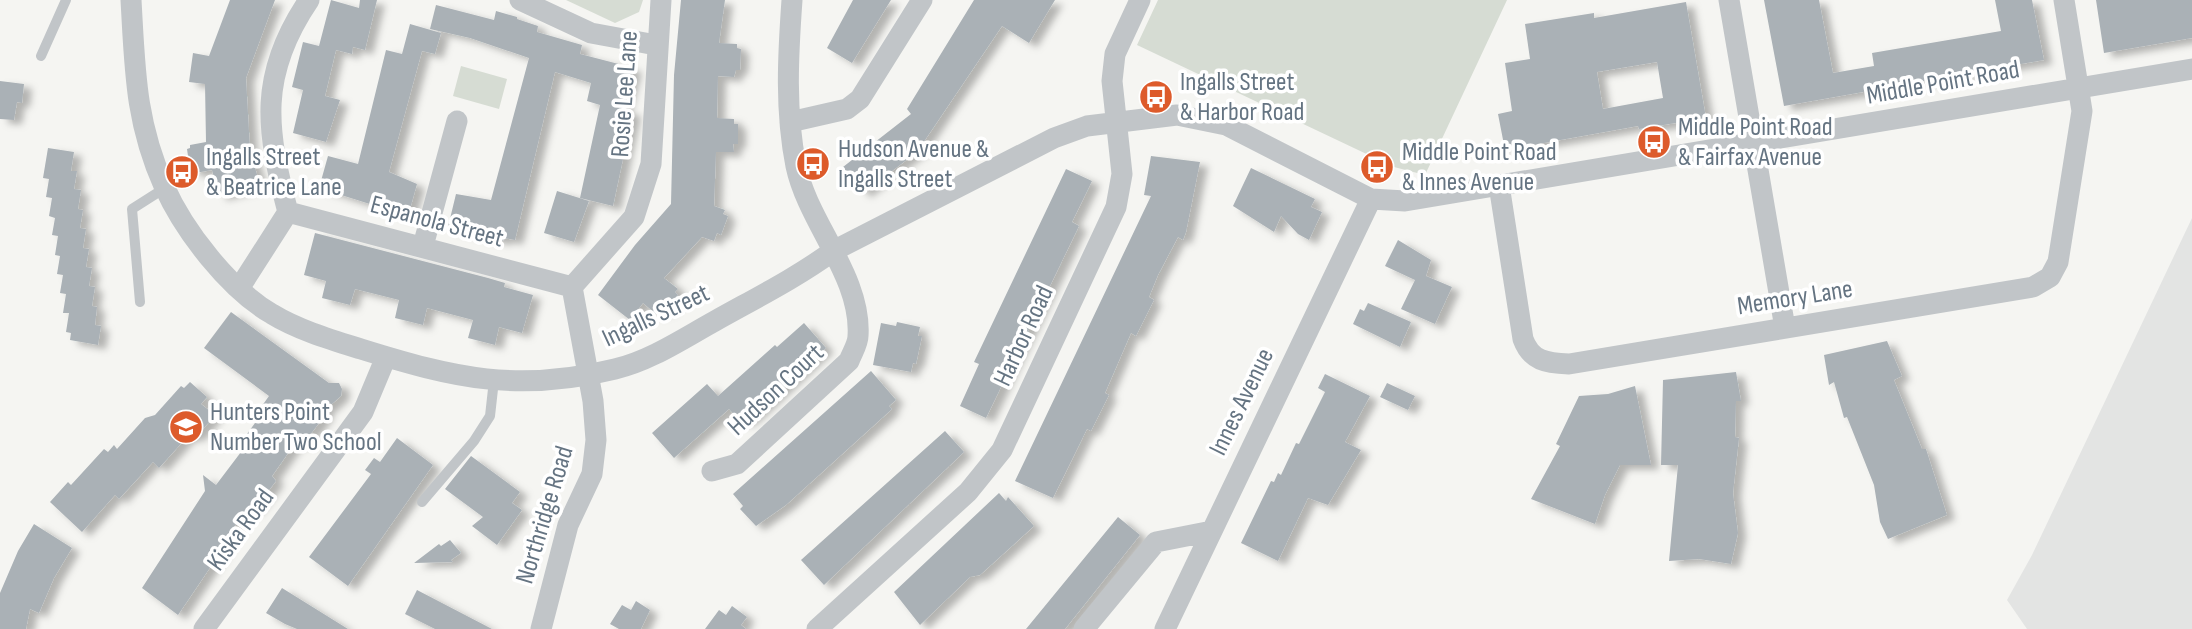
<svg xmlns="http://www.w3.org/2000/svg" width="2192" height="629" font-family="'Sofia Sans Condensed',sans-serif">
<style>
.built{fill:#e3e4e3}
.green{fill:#d6dcd3}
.building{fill:#aab1b6;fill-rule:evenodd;filter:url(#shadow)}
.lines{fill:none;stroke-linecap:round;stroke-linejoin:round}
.service{stroke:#c1c5c8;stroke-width:10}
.minor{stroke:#c1c5c8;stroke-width:21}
.labels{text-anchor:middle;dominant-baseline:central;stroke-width:7;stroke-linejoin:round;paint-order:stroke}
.poi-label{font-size:26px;fill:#657482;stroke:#fff;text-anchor:start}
.street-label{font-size:26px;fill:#657482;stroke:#fff}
</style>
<defs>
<filter id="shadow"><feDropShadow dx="8" dy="4.5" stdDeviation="3.5" flood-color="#0004"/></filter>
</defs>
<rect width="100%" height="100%" fill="#f5f5f2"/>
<!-- built -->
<path class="built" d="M2192 218V629H2027L2007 600 2032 555Z"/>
<!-- green -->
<path class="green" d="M566 0H643L639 12 615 23Z
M1158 0H1507L1425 175 1394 167 1137 45Z
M461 66 507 79 499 109 453 96Z"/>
<!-- building -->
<path class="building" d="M230 0H275L246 78 250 150 260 185 219 196 212 170 195 173 194 169 190 170 187 149 190 148V145L206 142 205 84 189 82 193 53 209 56Z
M331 0 359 8 360 0H377L365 50 353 47 352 54 336 50 325 96 340 100 326 142 293 133 303 90 292 87 303 42 319 46Z
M681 0H725L719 43 737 44V48L741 49 740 70H736L734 77 718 76 717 118 734 119V124H738V144H733L734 152H716L714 206 725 210 723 214 728 216 721 235 717 233 714 241 702 237 664 278 678 289 675 292 678 295 665 311 662 308 656 314 643 303 630 320 598 295 635 245 671 204 674 75Z
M853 0H891L852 63 827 48Z
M974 0H1055L1029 43 1002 26 923 143 925 146 863 193 843 167 911 114 907 109Z
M1764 0H1819L1833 73 1874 66 1872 53 2001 31 1995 0H2032L2044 60 1784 106Z
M2096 0H2192V38L2104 53Z
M1686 2 1706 118 1639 129 1638 126 1505 150 1498 114 1512 111 1505 63 1530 59 1525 24 1594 13V18ZM1657 62 1663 98 1603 109 1597 72Z
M436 5 494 20 496 11 517 17V19L538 26 537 32 582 45 580 54 634 68 623 109 633 112 613 206 580 198 600 105 587 101 591 83 555 72 515 240 504 238 503 241 448 227 456 194 491 200 529 58 470 38 430 29Z
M410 24 441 33 435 54 422 51 389 172 417 184 408 216 319 188 328 156 358 164 386 50 402 54Z
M0 81 24 84 22 103 17 102 14 120 0 119Z
M48 148 74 152 71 171H77L74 189 81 190 78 209 83 210 80 228 86 229 83 248 89 249 86 267 92 268 89 286 95 287 92 306 97 307 95 325 101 326 98 345 70 340 71 333 66 332 69 313H63L66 294 60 293 63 275 57 274 60 256 55 255 58 236 52 235 55 218 49 216 52 198 46 197 49 179 43 178Z
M1151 156 1200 162 1186 232 1183 240 1178 237 1158 275 1149 297 1154 300 1136 336 1131 333 1105 393 1109 395 1091 431 1087 429 1053 498 1015 481 1151 196 1144 195Z
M1251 168 1315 199 1311 207 1322 212 1309 240 1298 234 1281 216 1274 232 1233 206Z
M1066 169 1092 181 1072 222 1079 226 986 418 960 406 979 364 974 362Z
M557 191 589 201 574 242 544 233Z
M315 233 488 278 505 283 504 287 533 295 522 333 499 327 495 345 468 338 473 320 427 308 423 325 395 318 399 300 355 289 350 305 322 298 326 281 304 275Z
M1398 240 1431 260 1426 276 1452 287 1435 324 1401 309 1415 280 1385 266Z
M1368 303 1411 322 1400 347 1353 324 1360 309 1364 311Z
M231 312 329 383H339L342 389 341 396 324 411 326 414 303 444 299 440 291 449 272 476 276 481 253 511 248 508 222 543 224 547 178 615 142 588 205 491 203 475 216 485 241 452 236 449 255 423 254 417 269 396 204 348Z
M897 322 920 327 918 336H922L916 364 913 363 911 372 873 365 881 323 896 326Z
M804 323 826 348 751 418 742 423 729 409 674 458 652 433 707 384 718 396 775 345 777 347Z
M1887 341 1902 376 1894 380 1922 449H1926L1947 515 1888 539 1880 522 1874 485 1847 417 1844 418 1834 382 1829 385 1824 355Z
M871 371 896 400 889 406 892 409 786 505 756 526 740 509 743 506 733 494Z
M1736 372 1741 401H1736L1735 437 1739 438 1733 493 1738 533 1731 564 1699 559 1669 561 1678 465H1661L1663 380Z
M1325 374 1370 396 1345 442 1361 450 1328 505 1308 498 1278 561 1241 543 1271 481 1274 482 1278 473 1281 475 1296 443 1299 444 1325 392 1318 388Z
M190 382 207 397 201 404 215 415 197 436 187 437 159 468 153 462 119 499 115 495 82 532 50 502 68 482 71 485 104 449 108 452 114 445 117 449 145 418 155 415 181 386 184 388Z
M1387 383 1415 396 1408 410 1380 397Z
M1635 386 1651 465H1620L1605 495 1595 524 1531 499 1560 446 1556 444 1579 396 1608 394Z
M945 431 964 452 824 585 801 560Z
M397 438 433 465 348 586 309 557 371 474 365 470 374 458 380 462Z
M471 456 520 492 512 503 522 510 497 545 472 526 483 517 445 489Z
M999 493 1006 501 1008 497 1034 526 980 575 970 577 920 625 894 592Z
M1118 517 1140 535 1065 629H1026Z
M34 524 72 548 54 578 39 613 30 609 26 629H0V593L18 551Z
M450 540 461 553 451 560 453 562 414 563 439 544 441 546Z
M282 588 348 629H297L285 624 266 613Z
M417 590 492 629H435L405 614Z
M636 601 650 610 641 629H619L610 624 622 605 631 610Z
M732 606 747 617 741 625 746 629H705L719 610 726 615Z"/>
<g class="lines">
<!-- service -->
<path class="service" d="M41 56 66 0
M140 302 132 209 165 188
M422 502 474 441 490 416 494 380"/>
<!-- minor -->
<path class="minor" d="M131 0C135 69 135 121 164 186 184 231 229 289 272 314 298 330 332 340 361 349 454 378 518 393 615 369 650 361 684 338 715 321 756 298 796 278 833 251L1054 138 1087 126 1177 115 1226 125 1371 199 1405 201 2192 69
M520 0 591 33 656 45
M1729 0 1785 328
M790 122 847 109 860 99 922 0
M1499 185 1523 339C1531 361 1546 363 1569 364L2033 287 2050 277 2058 262 2082 111 2064 0
M288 212 572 287
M423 246 457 121
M240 287 288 212C266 129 258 75 309 0
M712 471 737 464 849 361C852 353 858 344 858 336 862 277 808 223 796 166 785 111 788 56 792 0
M204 629 363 412 386 357
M541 629 568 525 592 474 596 440 593 401 572 287 634 217 651 164 661 0
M817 629 968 492 1002 450 1116 207 1122 174 1112 81 1115 54 1140 0
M1084 629 1156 542 1212 531
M1165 629 1371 199"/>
</g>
<!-- icons -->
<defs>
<g id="bus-disc" transform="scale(1.75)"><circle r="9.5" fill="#dd5b2b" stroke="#fff"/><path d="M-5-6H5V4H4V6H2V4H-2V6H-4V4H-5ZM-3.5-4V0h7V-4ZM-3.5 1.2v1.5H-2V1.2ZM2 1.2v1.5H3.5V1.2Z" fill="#fff"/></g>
<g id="school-disc" transform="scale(1.75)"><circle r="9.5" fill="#dd5b2b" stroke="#fff"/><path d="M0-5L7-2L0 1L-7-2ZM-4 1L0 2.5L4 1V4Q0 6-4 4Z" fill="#fff"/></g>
</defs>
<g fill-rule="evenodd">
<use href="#bus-disc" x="1156" y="97"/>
<use href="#bus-disc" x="1654" y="142"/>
<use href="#bus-disc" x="813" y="164"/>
<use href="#bus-disc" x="1377" y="167"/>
<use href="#bus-disc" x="182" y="172"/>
<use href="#school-disc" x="186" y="427"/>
</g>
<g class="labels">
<!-- poi labels -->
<g class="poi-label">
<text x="1180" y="82">Ingalls Street<tspan x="1180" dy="30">&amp; Harbor Road</tspan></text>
<text x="1678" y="127">Middle Point Road<tspan x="1678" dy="30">&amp; Fairfax Avenue</tspan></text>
<text x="838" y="149">Hudson Avenue &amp;<tspan x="838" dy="30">Ingalls Street</tspan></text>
<text x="1402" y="152">Middle Point Road<tspan x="1402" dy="30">&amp; Innes Avenue</tspan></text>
<text x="206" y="157">Ingalls Street<tspan x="206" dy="30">&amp; Beatrice Lane</tspan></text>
<text x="210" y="412">Hunters Point<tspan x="210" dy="30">Number Two School</tspan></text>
</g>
<!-- street labels -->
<g class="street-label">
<text transform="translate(1943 83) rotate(-10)">Middle Point Road</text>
<text transform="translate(625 94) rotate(-86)">Rosie Lee Lane</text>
<text transform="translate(437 222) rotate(15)">Espanola Street</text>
<text transform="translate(1795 298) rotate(-9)">Memory Lane</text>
<text transform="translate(656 316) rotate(-25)">Ingalls Street</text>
<text transform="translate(1024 336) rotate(-65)">Harbor Road</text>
<text transform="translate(776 390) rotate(-43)">Hudson Court</text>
<text transform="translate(1242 402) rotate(-64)">Innes Avenue</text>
<text transform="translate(545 515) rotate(-73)">Northridge Road</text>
<text transform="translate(241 530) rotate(-54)">Kiska Road</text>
</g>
</g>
</svg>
